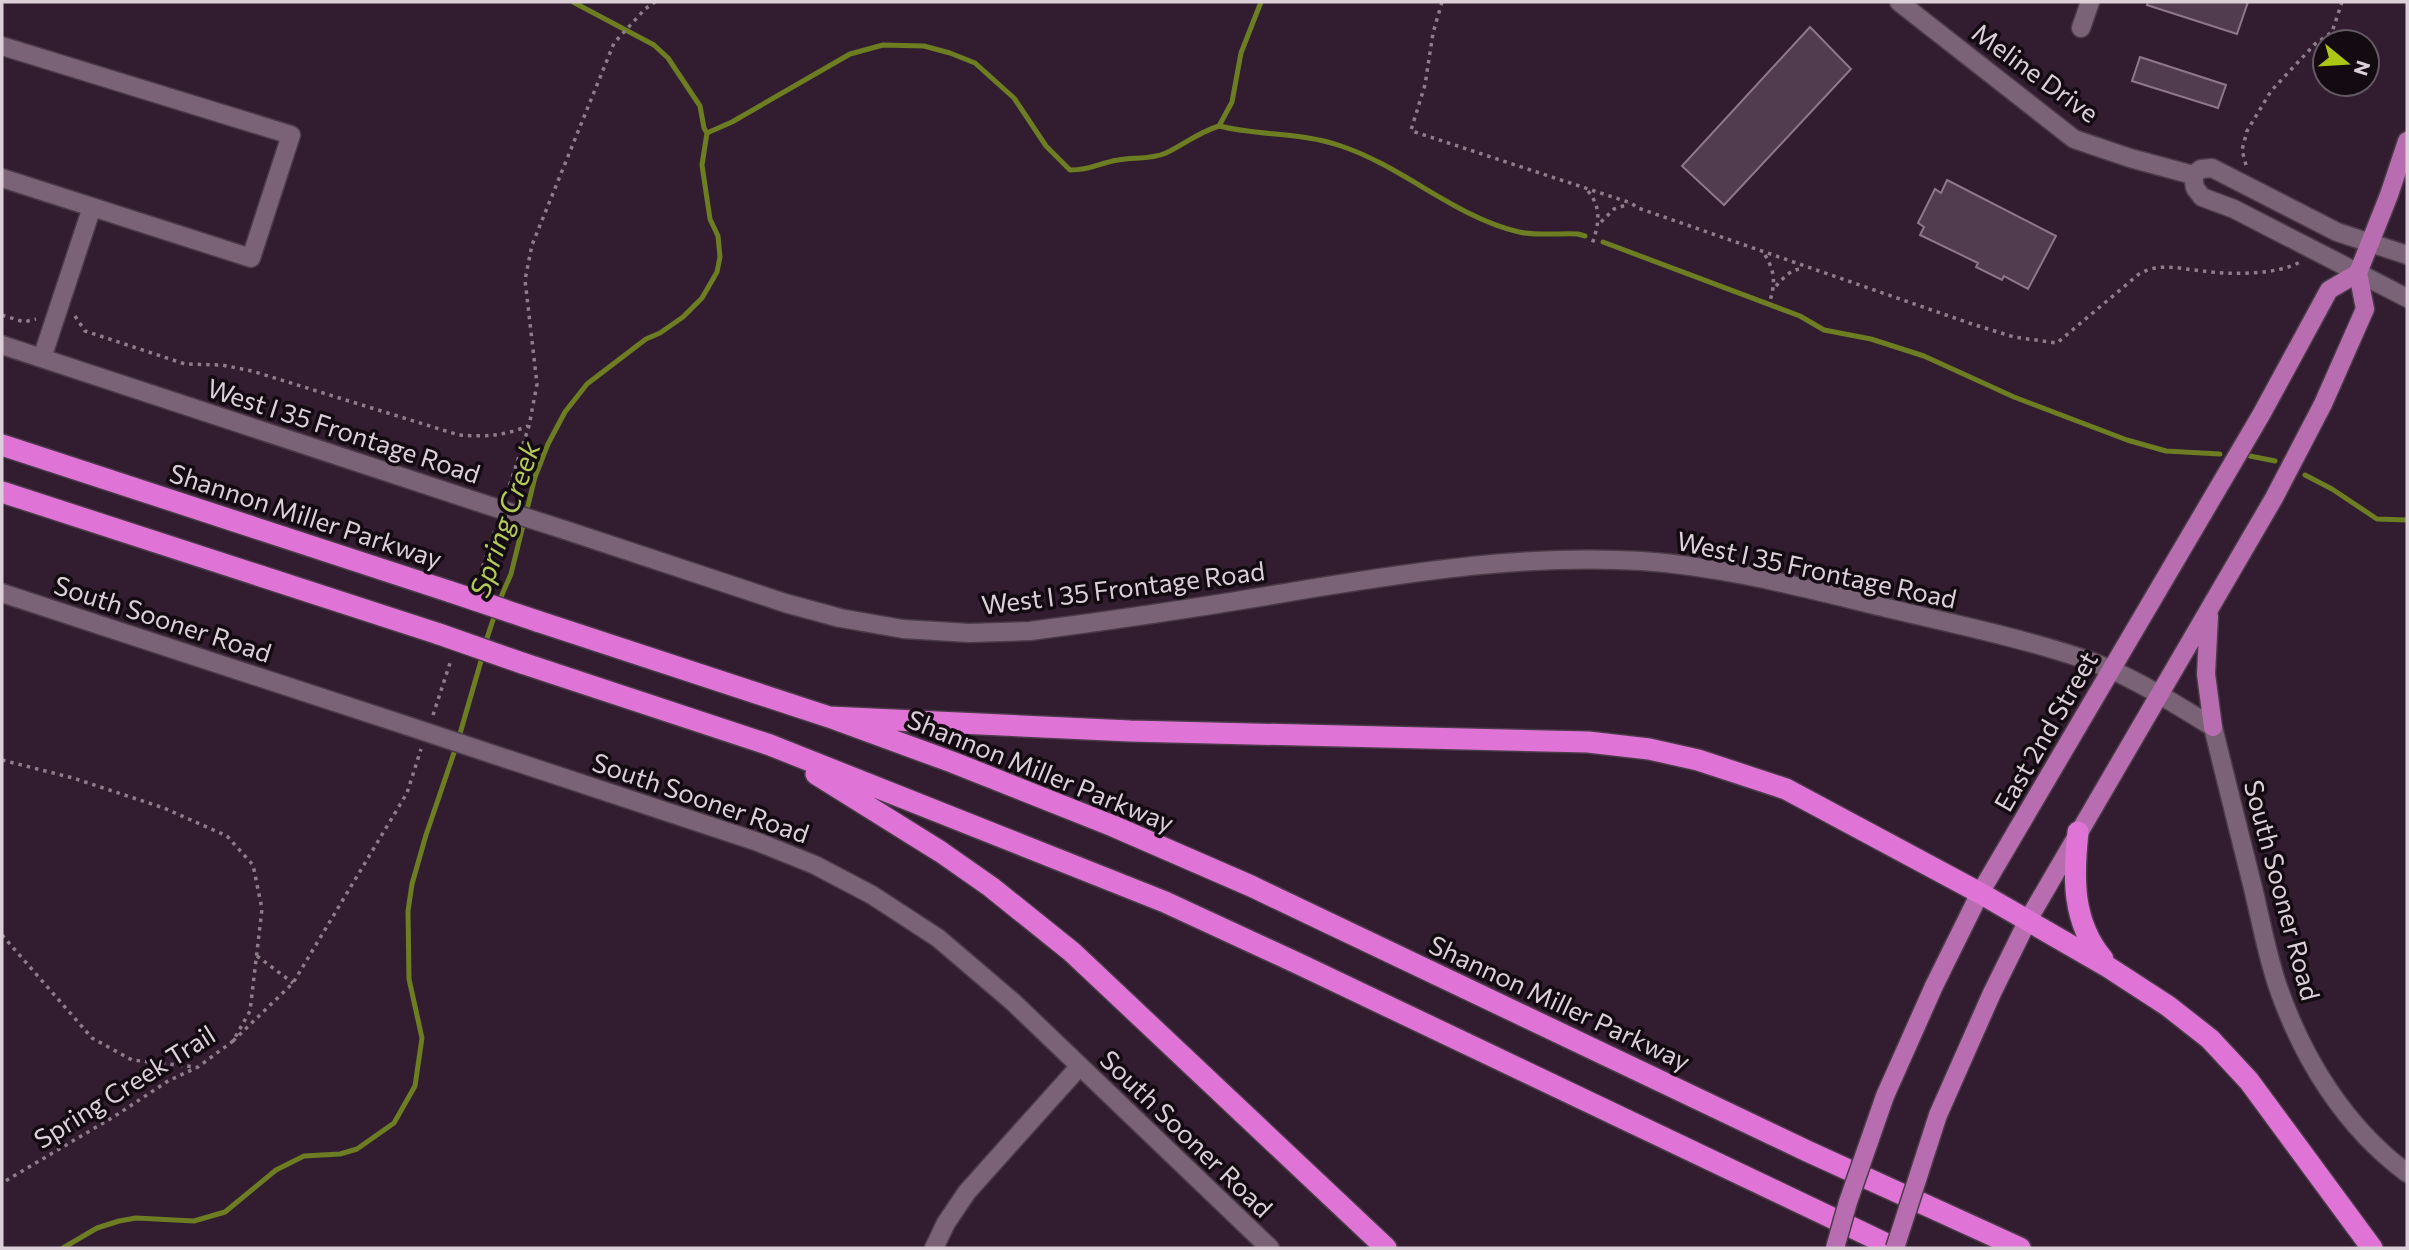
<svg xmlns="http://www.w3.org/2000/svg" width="2409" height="1250" font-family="Commissioner,sans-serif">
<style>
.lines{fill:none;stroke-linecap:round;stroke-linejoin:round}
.stream{stroke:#6c7d22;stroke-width:5}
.building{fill:#513c4f;stroke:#8e768b;stroke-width:2}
.minor-casing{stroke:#4b3b49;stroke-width:21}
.major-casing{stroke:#4b3b49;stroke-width:21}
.highway-casing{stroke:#4b3b49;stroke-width:24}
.path{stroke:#8d7d8b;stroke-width:3.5;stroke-dasharray:3.5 5;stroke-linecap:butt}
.minor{stroke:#7b6377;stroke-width:18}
.major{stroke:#b86db0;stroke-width:18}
.highway{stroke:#e074d6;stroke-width:21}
.minor-bridge-casing{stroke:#4b3b49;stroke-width:21;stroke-linecap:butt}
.major-bridge-casing{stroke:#4b3b49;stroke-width:21;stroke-linecap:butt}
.highway-bridge-casing{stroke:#4b3b49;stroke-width:24;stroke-linecap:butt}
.minor-bridge{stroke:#7b6377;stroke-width:18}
.major-bridge{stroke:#b86db0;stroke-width:18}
.highway-bridge{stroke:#e074d6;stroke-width:21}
.labels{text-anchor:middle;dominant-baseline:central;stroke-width:7;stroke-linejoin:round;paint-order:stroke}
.street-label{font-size:26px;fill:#dccfda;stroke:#140b12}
.water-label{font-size:28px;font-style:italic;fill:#b3cb56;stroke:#140b12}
</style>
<rect width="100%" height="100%" fill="#311d2f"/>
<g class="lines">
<!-- stream -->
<path class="stream" d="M573 2 654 45 668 58 700 106 704 128 707 133
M1219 126C1260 136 1301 132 1341 146 1404 167 1453 216 1519 232 1537 236 1560 233 1578 234L1585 236
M707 133 732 122 850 54 883 45 924 46 950 53 975 63 1014 98 1046 146 1070 170C1093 170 1098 163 1118 160 1134 157 1150 160 1166 153 1185 144 1197 133 1219 126L1232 102 1241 53 1261 2
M1603 242 1800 316 1824 330 1871 339 1924 356 2014 397 2127 440 2166 451 2220 454
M2250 456 2275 461
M2305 475 2332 489 2377 519 2407 520
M498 604 511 574 535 477 548 444 565 412 587 384 646 339 660 333 683 317 702 298 717 272 720 257 718 236 710 219 702 165 707 133
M485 644 495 614
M63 1248 97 1228 119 1221 136 1218 194 1221 225 1212 276 1170 304 1156 340 1154 357 1149 394 1123 415 1086 422 1038 409 979 408 911 412 884 426 835 457 744 483 654"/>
</g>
<!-- building -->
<path class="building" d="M2148 2H2248L2237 34 2147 5Z
M1810 27 1851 69 1724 205 1682 166Z
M2140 57 2226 85 2218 108 2132 81Z
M1947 180 2056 236 2028 289 2004 276 2002 280 1976 267 1978 263 1920 235 1924 227 1918 223 1935 189 1941 193Z"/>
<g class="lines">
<!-- minor casing -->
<g class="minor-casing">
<path id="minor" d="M1899 2 2074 139 2130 158 2193 175
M2081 28 2090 2
M2 46 291 135 251 258 2 178
M2193 175 2195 188 2202 197 2234 209 2407 298
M2193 175 2201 169 2212 168 2337 232 2407 255
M2 345 484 504
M42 358 92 207
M565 530 785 603 840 618 903 629 969 633 1030 631C1123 619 1216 605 1308 589 1419 571 1529 554 1642 561 1730 567 1815 591 1900 611 1959 625 2020 638 2078 657 2126 672 2170 701 2213 727 2226 781 2240 835 2253 888 2261 921 2267 955 2278 987 2303 1059 2345 1127 2407 1173
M2 593 408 726
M492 754 758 842 815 865 872 895 938 938 1013 1002 1270 1248
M934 1248 946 1223 967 1192 1079 1067"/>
</g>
<!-- major casing -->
<g class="major-casing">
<path id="major" d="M2209 616 2206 674 2213 727
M1885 1096 1934 986 1980 893 2261 415 2329 290 2358 273
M1938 1115 1992 993 2028 920 2274 498 2323 404 2365 309 2358 273 2389 195 2407 141"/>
</g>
<!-- highway casing -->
<g class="highway-casing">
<path id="highway" d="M2 445 451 592
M2 492 439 634
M537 621 829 717 952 762 1113 826 1251 886 1807 1151 2020 1248
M522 663 770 745 1165 902 1297 963 1895 1248
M829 717 1130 731 1588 742 1649 749 1698 760 1786 789 1980 893 2108 967 2168 1006 2210 1039 2249 1081 2372 1248
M816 774 941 852 991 887 1072 952 1386 1248
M2078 832C2073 878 2072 922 2103 959"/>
</g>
<!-- path -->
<path class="path" d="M1442 2 1433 33 1425 85 1411 130 1415 132 1631 203 1638 208 1972 324 2014 337 2057 343 2139 274C2160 262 2180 269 2203 271 2230 275 2277 275 2300 262
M2246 165 2242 150 2247 131 2271 91 2315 44 2332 32 2342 2
M1588 191C1602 208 1599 224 1592 244
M1601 222 1614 209 1629 204
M1765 255C1776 273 1775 285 1769 304
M1776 286C1784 277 1792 268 1804 269
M2 315 24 322 36 319
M75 316 85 331 185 364 222 365 252 371 459 435C486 437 503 436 528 426
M507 493 529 426 537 384 525 280 532 245 614 43 645 9 655 2
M477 583 496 527
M433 715 451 660
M2 760 73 778 164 808 227 836 253 865 262 909 250 1011 233 1041 198 1067 168 1081 115 1116 2 1183
M2 935 92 1038 132 1060 196 1067
M257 956 293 983
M233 1041 293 983 407 793 421 749"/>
<!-- minor -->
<use href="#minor" class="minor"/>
<!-- major -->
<use href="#major" class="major"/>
<!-- highway -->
<use href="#highway" class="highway"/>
<!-- minor-bridge casing -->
<g class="minor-bridge-casing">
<path id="minor-bridge" d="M484 504 565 530
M408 726 492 754"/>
</g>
<!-- major-bridge casing -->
<g class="major-bridge-casing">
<path id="major-bridge" d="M1835 1248 1848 1202 1885 1096
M1895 1248 1938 1115"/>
</g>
<!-- highway-bridge casing -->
<g class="highway-bridge-casing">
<path id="highway-bridge" d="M451 592 537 621
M439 634 522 663"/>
</g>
<!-- minor-bridge -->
<use href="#minor-bridge" class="minor-bridge"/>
<!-- major-bridge -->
<use href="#major-bridge" class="major-bridge"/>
<!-- highway-bridge -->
<use href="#highway-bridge" class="highway-bridge"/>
</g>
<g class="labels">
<!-- street labels -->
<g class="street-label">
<text transform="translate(2036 72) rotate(36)">Meline Drive</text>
<text transform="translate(344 430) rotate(18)">West I 35 Frontage Road</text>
<text transform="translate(306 515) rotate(18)">Shannon Miller Parkway</text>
<text transform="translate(1817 569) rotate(12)">West I 35 Frontage Road</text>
<text transform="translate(1123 587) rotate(-7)">West I 35 Frontage Road</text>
<text transform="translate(163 618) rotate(18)">South Sooner Road</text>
<text transform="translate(2045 731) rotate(-60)">East 2nd Street</text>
<text transform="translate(1041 770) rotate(22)">Shannon Miller Parkway</text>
<text transform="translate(701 797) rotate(19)">South Sooner Road</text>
<text transform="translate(2283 890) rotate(75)">South Sooner Road</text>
<text transform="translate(1560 1002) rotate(25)">Shannon Miller Parkway</text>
<text transform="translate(124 1086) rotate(-32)">Spring Creek Trail</text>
<text transform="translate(1187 1133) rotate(44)">South Sooner Road</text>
</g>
<!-- water labels -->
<g class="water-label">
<text transform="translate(504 519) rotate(-71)">Spring Creek</text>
</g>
</g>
<!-- border -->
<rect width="2409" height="1250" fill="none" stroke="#dccfda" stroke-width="7"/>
<!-- north arrow -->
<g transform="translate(2346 63) rotate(108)"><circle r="33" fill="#140b12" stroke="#645962" stroke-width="2"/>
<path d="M0-5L12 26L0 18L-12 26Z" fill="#abc615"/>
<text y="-10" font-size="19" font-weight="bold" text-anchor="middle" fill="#dccfda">N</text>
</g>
</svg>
